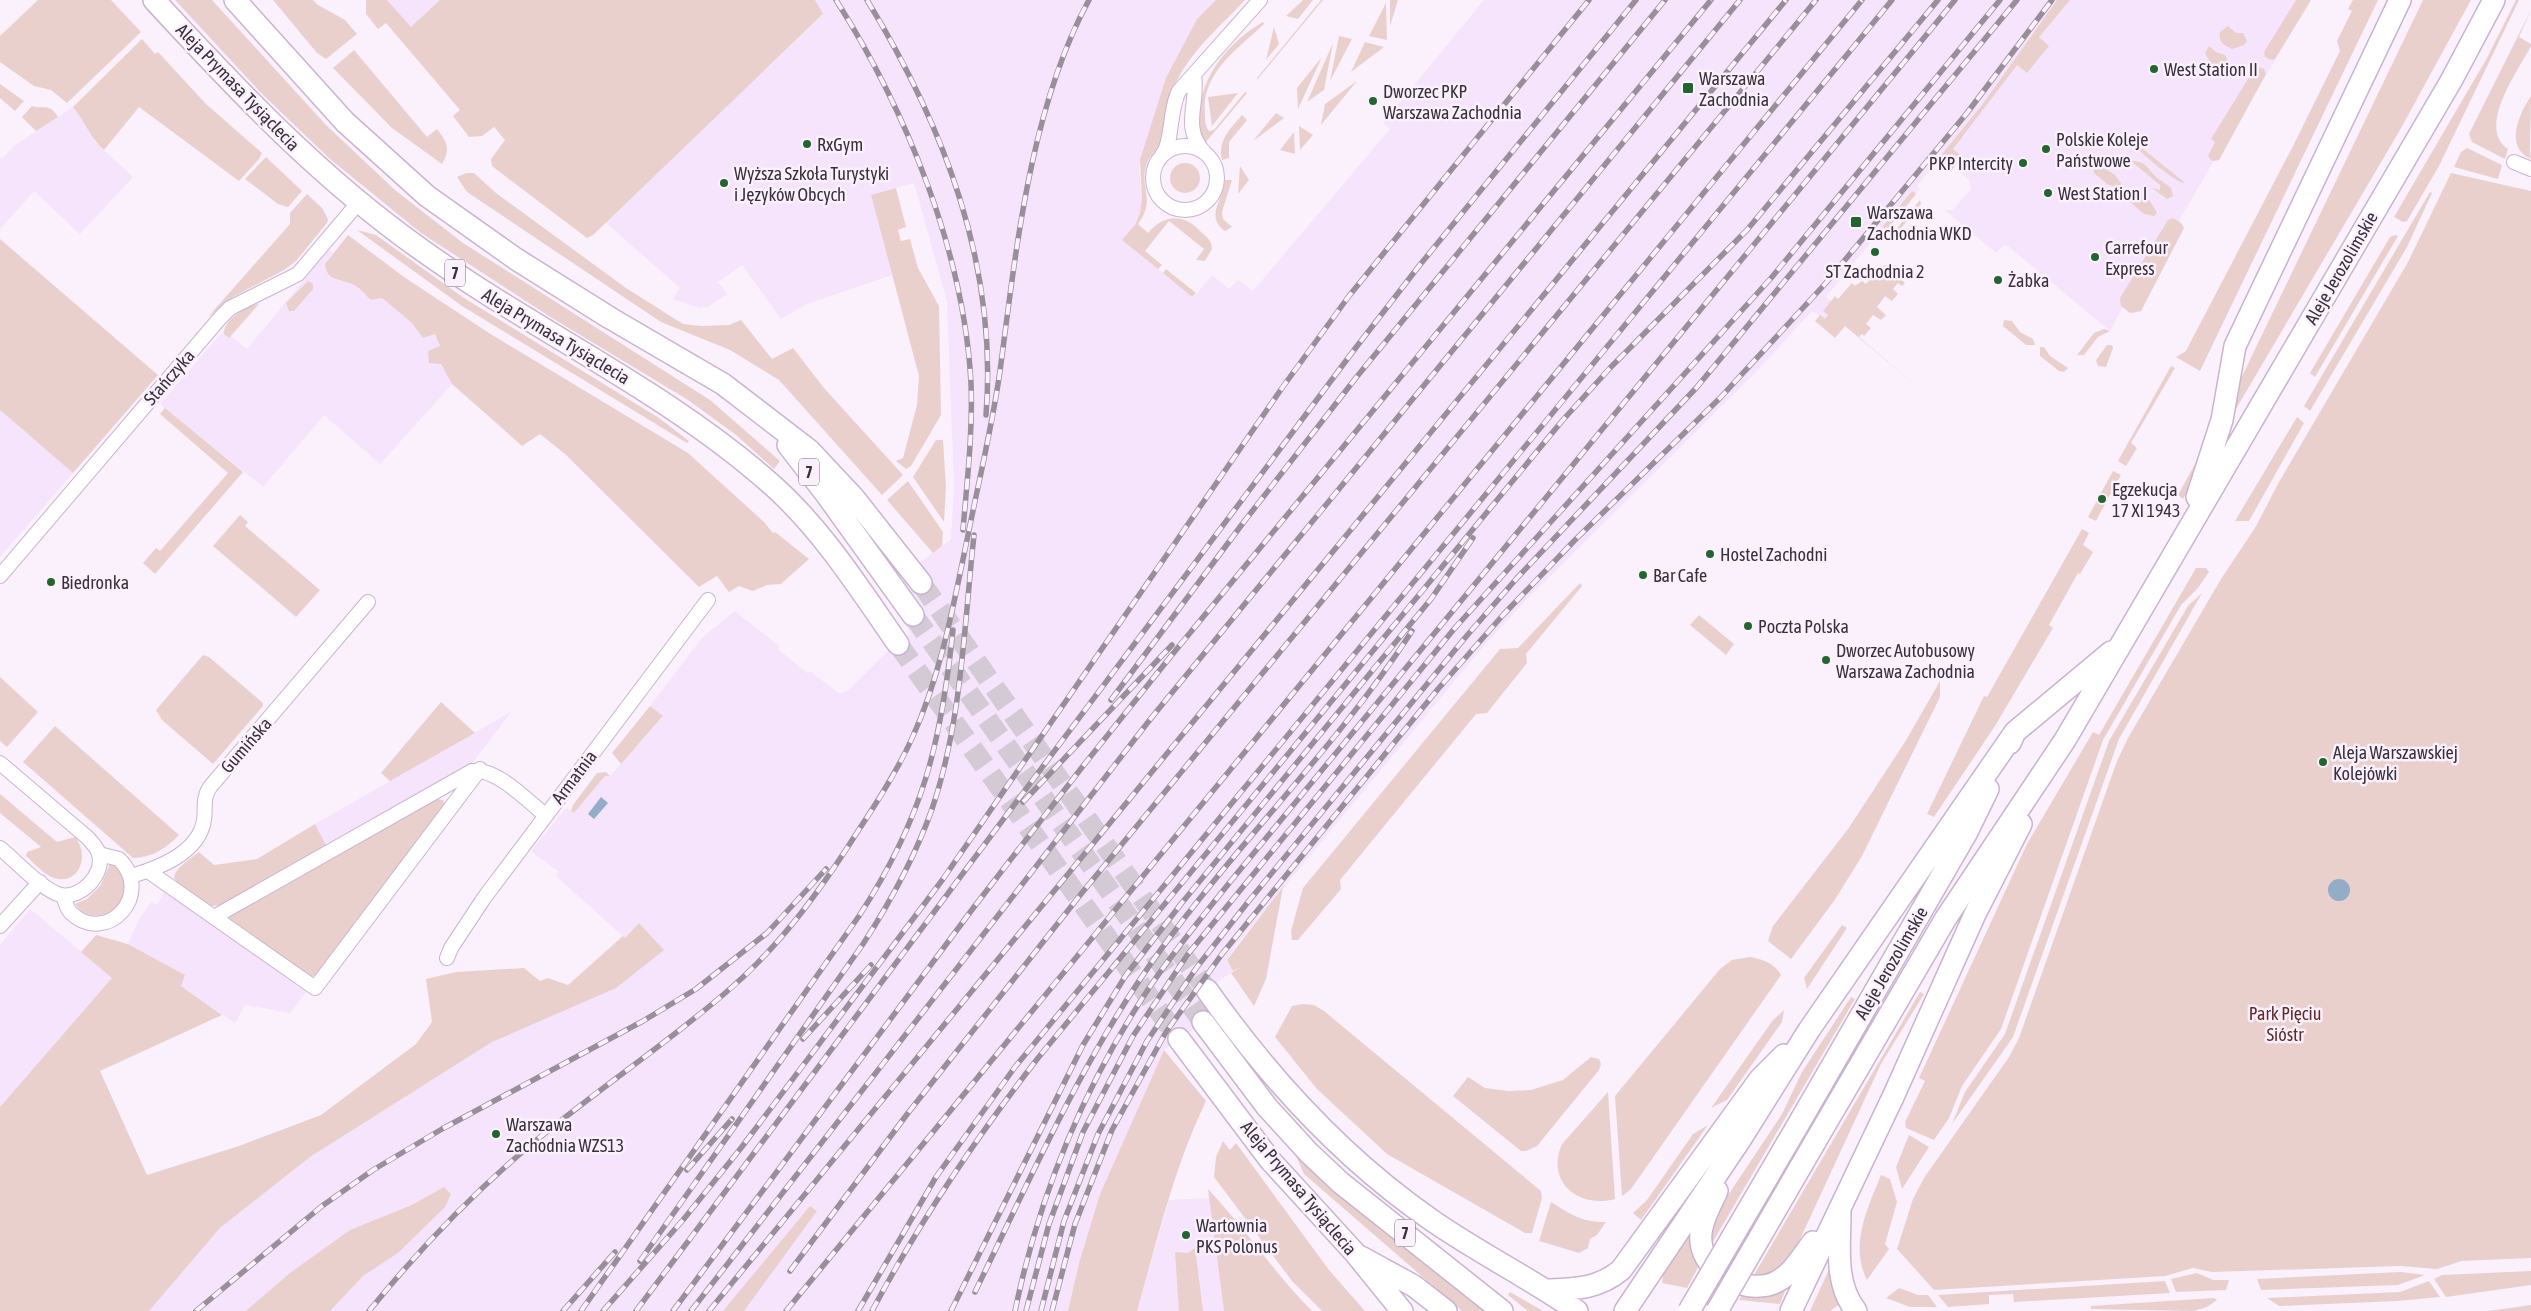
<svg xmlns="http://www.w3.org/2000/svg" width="2531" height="1311" font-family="'Asap Condensed',sans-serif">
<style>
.built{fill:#f5e4fb}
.green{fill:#e9d0cd}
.water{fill:#93adc7}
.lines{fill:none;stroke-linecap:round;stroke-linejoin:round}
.primary-tunnel{stroke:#d3cad6;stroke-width:21;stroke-dasharray:21 11;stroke-linecap:butt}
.minor-casing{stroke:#c9b3d1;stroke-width:16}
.primary-casing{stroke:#c9b3d1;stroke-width:24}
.minor{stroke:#fff;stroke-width:14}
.primary{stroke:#fff;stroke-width:21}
.rail-casing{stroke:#988f9b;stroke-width:5.5}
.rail{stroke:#faf1fd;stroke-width:4;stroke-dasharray:11;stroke-linecap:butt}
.primary-bridge-casing{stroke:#c9b3d1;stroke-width:24;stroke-linecap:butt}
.primary-bridge{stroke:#fff;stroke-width:21}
.poi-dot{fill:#23652f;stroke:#faf1fd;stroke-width:2}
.labels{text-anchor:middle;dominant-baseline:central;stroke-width:5;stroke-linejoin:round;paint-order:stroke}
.shield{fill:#faf1fd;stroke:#726a76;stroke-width:1}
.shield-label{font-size:16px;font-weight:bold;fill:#38303c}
.poi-label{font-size:18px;fill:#38303c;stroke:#faf1fd;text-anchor:start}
.street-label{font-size:18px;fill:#38303c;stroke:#faf1fd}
.park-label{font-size:18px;fill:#5f2a27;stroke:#faf1fd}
</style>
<rect width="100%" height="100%" fill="#faf1fd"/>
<!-- built -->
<path class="built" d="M387 0H440L411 28Z
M815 0H1216L1197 19 1139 167 1142 199 1140 213 1135 225 1123 240 1193 298 1212 275 1229 289 1238 280 1253 291 1390 129 1383 123 1484 0H2311L2250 102 2219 160 2213 162 2179 221 2184 228 2141 311 2133 314 2123 307 2110 331 2008 246H2003L1996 253 1945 210H1953L1971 189 1969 179 1959 172 1967 161 1949 146 1917 186 1920 189 1913 197 1881 236 1878 234 1826 297 1831 301 1823 311 1828 315 1825 319 1812 311 1757 371 1524 602 1486 643 1237 944 1227 960 1233 971 1198 996 1212 1016 1164 1050 1100 1194 1079 1263 1068 1311H149L220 1228 310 1157 492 1042 545 1018 664 950 639 923 625 938 556 876 559 872 531 851 566 808 575 812 605 776H610L663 717 650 706 702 638 735 611 779 646V650L807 673 811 672 840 694 847 691 887 652 911 634 903 622 921 609 909 592 929 578 919 563 951 539 954 486 947 301 914 183 871 195 892 275 807 304 781 319 742 265 718 282 727 294 708 307 700 308 673 299 680 288 605 222 823 15Z
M73 107 85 121 96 143 133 177 80 234 34 191 0 229V157L2 159 14 146Z
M329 250 333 253 325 264 327 272 333 279 351 283 371 300 382 298 412 323 423 338 435 333 440 346 441 364 452 384 380 464 324 415 263 487 160 404 224 330 229 338 231 336 247 349Z
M0 410 73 473 0 557Z
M511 712 471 765 327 847 315 824Z
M165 891 306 992 290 1013 245 1005 235 1023 181 986 185 975 128 944 138 921 150 904 152 902 157 905Z
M30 909 113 978 0 1107V945Z
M1209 1198 1224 1311H1137L1169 1200Z"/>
<!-- green -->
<path class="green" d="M38 0H111L141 32 67 103 51 90 34 86 0 62V36Z
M175 0H212L326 125 395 190 463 243 710 400 780 461 774 469 736 435 688 400 552 318 421 233 330 159 262 94Z
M273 0H313L318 5 345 20 357 34 326 59 317 53Z
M366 0H387L411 27 440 0H815L823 14 593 235 587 238 492 166 491 159 505 140 494 127 482 136 469 137 453 116 460 110 386 23 378 29 366 14Z
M1216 0H1245C1218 29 1184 56 1171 95 1166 110 1167 126 1162 140 1159 149 1151 154 1147 163 1138 188 1157 198 1138 224L1148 233C1165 213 1185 214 1202 233 1208 238 1212 241 1212 249L1205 261 1196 260 1204 249 1169 221 1145 251 1162 265 1158 269 1122 240 1135 225 1140 213 1142 199 1140 160 1166 78 1197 19Z
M1303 0H1313L1298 19 1286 16Z
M1321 0H1323L1257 80V78Z
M1390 0H1398L1390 26Z
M2057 0H2070L2039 37 2049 46 2027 73 2017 65 1953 149 1963 157 1951 171 1938 159 1982 105Z
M2296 0H2311L2275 59 2271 60 2265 57 2264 52Z
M2353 0H2378L2200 371 2176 357 2186 351 2189 345 2293 146 2340 51 2337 41 2352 11 2348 9Z
M2423 0H2471L2400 130 2183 499 2178 495 2235 391Z
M2516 0H2519L2439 166 2407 221 2403 222 2394 217 2487 58Z
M1386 3 1387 40 1369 36Z
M2531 10 2519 37 2531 44V46C2518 71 2476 128 2508 149L2505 159 2472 142 2469 134Z
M1263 22 1264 24C1238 49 1201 73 1205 113 1205 120 1205 126 1209 131L1214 130 1245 92 1247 93 1206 142C1197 134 1198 124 1199 113 1202 74 1230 41 1263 22Z
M2228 26 2236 33H2243L2247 41 2244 45 2232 49C2224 46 2218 41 2220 32Z
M1274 27 1279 44 1266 60Z
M1339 36 1352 39 1330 81Z
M142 39 155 54 158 52 206 104 262 153 259 159 239 181 139 107 104 150C90 138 85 121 73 107Z
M1365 42 1384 47 1351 72Z
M1333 43 1324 90 1307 102Z
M2209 46 2216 52 2225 55 2229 63 2226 69 2218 71 2212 66 2205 53Z
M354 50 427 137 437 129C447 142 451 149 442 164L392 128 333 68Z
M1322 57 1298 109 1297 88Z
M2256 66 2264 69 2266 74 2219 160 2212 161 2208 156 2215 142 2211 139Z
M1357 81 1321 125 1325 104Z
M0 84 24 101 15 111 0 98Z
M1238 93 1212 126 1208 97Z
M2531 96 2530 151 2531 159C2503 147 2520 112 2531 96Z
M32 106C44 110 49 102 58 117L36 131 22 117Z
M1276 113 1284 118 1253 141Z
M1242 115 1247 120 1229 142V158L1222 160C1217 141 1230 129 1242 115Z
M1299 126 1313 135 1300 150Z
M1294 132 1295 154 1280 150Z
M2122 132 2184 182 2183 183C2166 176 2138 149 2123 136Z
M2467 148 2502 165 2498 179 2454 167 2461 152Z
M266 157 302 191 288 207 278 204 245 179Z
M2131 161C2145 161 2146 166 2154 175 2159 180 2166 183 2171 188L2173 196 2167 199 2152 188 2160 190V185Z
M1170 178a15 15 0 1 1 30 0a15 15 0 1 1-30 0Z
M2100 165 2115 175 2122 185 2119 189 2107 184 2094 173V167Z
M1240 166 1249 180 1238 194Z
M466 173H474L496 193 626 288 683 324 701 326 729 325 741 320 772 359 793 348 824 388 903 475 882 495 779 380 730 350 661 322 467 192 457 177Z
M2451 173 2531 191V1258L2462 1261 2437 1269 2401 1266 2212 1272 2193 1268 2165 1276 1934 1290 1897 1249 1913 1199 1924 1178 2009 1057 2019 1038 2117 761 2128 738 2221 579 2255 528 2279 482 2408 262Z
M1225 180H1232L1222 212 1223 219 1232 227 1225 231C1204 216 1224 199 1225 180Z
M896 188 906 227 898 230 901 241 910 239 918 268 939 306 941 415 911 466 906 469 896 461 903 458 917 405 919 376 871 195Z
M2136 189C2145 192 2153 205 2157 213L2154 216 2144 214 2129 201 2130 192Z
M1912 191 1916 194 1886 231 1883 226Z
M2430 192 2432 193 2407 247 2310 411 2304 406Z
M307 194 322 208 328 219 327 223 296 261 284 270 233 297 208 317 290 224V213Z
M1920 200 1921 204 1898 232H1894Z
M2173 218 2182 224 2184 228 2141 311 2130 313 2121 306 2120 298 2168 220Z
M357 230 376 235 464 298 659 418 689 441 687 443 462 306Z
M348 235 404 277 489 333 688 453 764 522 773 533 775 532 809 559 781 584 767 585 753 591 739 586 729 592 717 576 699 587 565 454 540 434 522 446 452 384 441 364 429 363 428 351 440 346 435 334 423 338 412 323 382 298 371 300C365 295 359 287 352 284 339 278 327 282 325 264Z
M2395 235 2398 236 2315 377 2310 373 2390 237Z
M0 239 158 375 73 473 0 410Z
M1886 265H1896L1906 272 1900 279 1905 283 1902 286 1898 283 1893 289 1898 294 1892 301 1885 296 1877 307 1886 315 1881 320 1873 315 1866 324 1871 328 1864 336 1862 334 1859 337 1925 393 1845 326 1835 338 1815 321 1820 315 1825 319 1828 315 1823 311 1835 296 1838 299 1852 283 1855 286 1862 281 1866 284 1878 269Z
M1166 269 1196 293 1192 297 1163 273Z
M308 281 313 284V289L294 311H289L286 303Z
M259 304 229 338 224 334C223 320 247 305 259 304Z
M2004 320 2012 321 2020 332 2033 339 2035 345H2026L2003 326Z
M2104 329 2110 331 2098 337 2084 355H2077L2094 333Z
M2107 345H2112L2113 348 2106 367 2098 366 2096 360Z
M2040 347H2044L2050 356 2068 368 2064 372 2059 371 2040 356Z
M2171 366 2175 368 2131 443 2137 448 2126 466 2118 461Z
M165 408 243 472 155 574 143 563 156 548 160 551 228 473 160 414Z
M2297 417 2304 423 2249 521H2235Z
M936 440H943L946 487 944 522 913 477Z
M2113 471 2121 475 2107 500 2101 497 2099 500 2105 504 2096 521 2088 517Z
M908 481 943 532 942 546 933 553 887 500Z
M240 515 248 522 245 526 320 590 296 617 213 546Z
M2082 529 2089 533 2083 545 2093 552 2080 574 2078 573 2049 625 2053 628 1995 726 1934 817 1927 814 1984 696 1987 697Z
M2196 568H2206L2209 572 2198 588 2181 605 2103 740 2001 1029 1962 1086 1949 1118 1934 1140 1906 1128 1905 1122 1925 1081 1919 1078 2027 844 2093 732 2099 735Z
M1580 583 1582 586 1526 654 1527 663 1487 713 1476 714 1340 880 1341 889 1298 940H1292L1291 931 1303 888 1500 649 1518 648Z
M2202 593 2119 739 2013 1037 1952 1124 1965 1092 2005 1034 2109 741 2188 606Z
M1699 615 1734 644 1726 655 1690 625Z
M203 655 209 657 263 703V706L213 764 162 720 156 710Z
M0 677 38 712 7 747 0 741Z
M1940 681V697L1862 856 1834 901 1791 959 1768 941 1773 926 1848 829 1905 742Z
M441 702 475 733 390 781 381 773Z
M650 706 663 716 621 764 612 753Z
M55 726 179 835C167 848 151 858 133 858L23 762Z
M606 772 610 776H605L574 813 571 811 573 805 597 773Z
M0 794 57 842 75 837C90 854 80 886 54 878 44 875 34 863 26 856L27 852 41 847 0 813Z
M438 799 443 800 446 807 320 974 308 977 229 923 230 915 429 801Z
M315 824 327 847 226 905 211 906 182 888 174 878C175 868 191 858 199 852L214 865 257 859Z
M111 861C149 897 96 935 75 904L87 899 101 885Z
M1283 887 1266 979 1254 1006 1231 973 1241 967 1233 971 1227 960Z
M639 923 664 950 616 988 492 1042 310 1157 220 1228 149 1311H0V1107L112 978 81 952 96 935 128 944 185 975 181 986 222 1015 100 1071 147 1175 239 1146 321 1115 416 1044 432 1022 426 979 456 972 524 968 540 981 548 978 568 985 623 936 625 938Z
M1842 925 1847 928 1807 989 1804 978Z
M1750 957C1762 959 1776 964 1781 975L1631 1189 1622 1196 1615 1096 1720 969 1732 960Z
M1920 992 1924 994 1881 1064 1796 1248C1786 1264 1773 1276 1754 1275Z
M1851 997 1855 999 1711 1245 1710 1241 1715 1215 1782 1114 1802 1072Z
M1303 1004 1314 1005 1324 1011 1541 1191 1542 1198 1532 1233H1525L1387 1154 1317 1089 1275 1037 1292 1006Z
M1784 1010 1782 1022 1727 1100 1711 1108 1773 1020Z
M1164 1050 1206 1101C1174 1167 1157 1241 1137 1311H1068L1079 1263 1100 1194Z
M1591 1057 1599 1059 1601 1064 1599 1070 1537 1146 1526 1151H1521L1453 1096 1468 1077 1485 1088 1508 1091 1531 1090 1563 1080Z
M1608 1092 1615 1199C1579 1209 1545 1182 1562 1144Z
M1708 1125 1641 1220 1633 1213 1647 1200 1693 1134Z
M1909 1135 1929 1147 1902 1189 1896 1167Z
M1223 1141 1230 1150 1236 1143 1329 1270 1365 1311H1322L1292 1281 1214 1177 1216 1157Z
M1292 1147 1489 1311H1462L1304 1174Z
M1881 1175 1890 1179 1897 1202 1885 1244 1889 1249 1867 1280C1849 1246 1868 1207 1881 1175Z
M444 1187 451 1194 445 1207 398 1253 363 1276 330 1311H246L290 1273 350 1230 412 1205Z
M1208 1189C1245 1228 1274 1273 1312 1311H1224Z
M1551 1202C1572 1215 1581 1222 1606 1222L1597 1235 1590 1239 1588 1248 1579 1253 1539 1241Z
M810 1206 817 1211 744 1311H723Z
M1689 1237 1691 1249 1699 1266 1687 1288 1662 1283 1663 1275Z
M1195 1248 1203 1311H1179L1175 1252 1188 1253Z
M1831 1265 1840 1304 1830 1311H1810Z
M2531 1271V1285L2446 1297 2434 1279 2442 1275Z
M2401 1272 2425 1275 2398 1285 2261 1290 2257 1279Z
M2197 1273 2213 1280H2229L2226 1290 2176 1292 2171 1279Z
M2165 1281 2170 1293 2014 1302 2013 1294 1989 1295V1304L1948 1307 1938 1295Z
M2429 1281 2440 1297 2398 1301 2279 1306 2267 1298 2400 1292Z
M1899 1288 1918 1295H1928L1937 1307H1910L1886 1298Z
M1785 1291 1780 1304 1739 1300 1742 1295 1759 1298Z
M1510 1292 1543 1311H1528L1508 1295Z
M2214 1298 2217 1300 2207 1307 2194 1311 2091 1309V1306Z
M2531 1305V1311H2488Z"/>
<!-- water -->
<path class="water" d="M601 797 608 803 594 819 588 814Z
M2328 890a11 11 0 1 1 22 0a11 11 0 1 1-22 0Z"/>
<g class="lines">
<!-- primary-tunnel -->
<path class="primary-tunnel" d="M921 583 1207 990
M913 615 1203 1022
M898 644 1179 1039"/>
<!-- minor casing -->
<g class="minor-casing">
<path id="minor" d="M1194 75C1199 104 1181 126 1204 152
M1153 178a32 32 0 1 1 64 0a32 32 0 1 1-64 0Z
M1162 155C1173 143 1169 109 1179 91L1260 0
M2514 162 2531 169
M0 576 220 318 230 308 298 274 358 203
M0 763 88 838C92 843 97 847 99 854 105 874 81 899 61 895 43 891 15 860 0 848
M148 871 315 988 480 769
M131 876C159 868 199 853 204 820 206 808 202 799 210 787L368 602
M62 895C66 901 66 908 71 913 106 946 155 895 119 859L99 854
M214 917 472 771C495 767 527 800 545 815
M0 926 40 882
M447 958 451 948 484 898 708 600"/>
</g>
<!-- primary casing -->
<g class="primary-casing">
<path id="primary" d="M154 0C237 90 319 177 419 248 534 331 665 390 771 484 822 529 859 588 898 644
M235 0 345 122 427 196 516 259 610 318 723 384 809 450 854 498 921 583
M788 445 826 494 913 615
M2197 497 2222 420 2235 346 2400 0
M2010 743 2015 732 2111 652
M1207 990C1269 1078 1341 1157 1430 1219 1477 1252 1530 1278 1577 1311
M1203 1022 1267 1107 1309 1153 1341 1183 1502 1311
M1179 1039 1270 1160 1355 1253 1402 1311
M1795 1130 1967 832 1988 789
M1815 1142 1946 918 2065 740 2451 81 2494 0
M1717 1191C1710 1206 1699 1225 1701 1242 1704 1274 1750 1297 1778 1281 1793 1273 1803 1255 1813 1242
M1840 1213C1840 1247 1834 1283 1856 1311
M1361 1257 1414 1286 1446 1311
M1546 1290C1575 1289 1598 1289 1621 1270L1760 1079 1784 1055
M1625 1311 1740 1140 1809 1030 2015 732
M1791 1311 1893 1097 1975 914 2021 824"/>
</g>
<!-- minor -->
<use href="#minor" class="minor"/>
<!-- primary -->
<use href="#primary" class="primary"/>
<!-- rail casing -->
<g class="rail-casing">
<path id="rail" d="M836 0C906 110 964 252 971 383 973 432 967 481 963 530
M867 0C944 126 998 266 986 415
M1111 700 1243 523 1355 379 1665 0
M1023 802 1172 645
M803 1039 871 965
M687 1170 732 1119
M640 1261 863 944C891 901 915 857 932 809 962 721 964 626 974 535
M790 1271 908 1113 1081 894 1816 0
M975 1292C1032 1175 1085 1053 1162 948 1241 839 1339 744 1412 631
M196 1311 322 1206 373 1170 442 1129 643 1021 696 989 767 933 826 869
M369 1311C417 1252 469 1197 527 1148 591 1094 661 1048 724 994 779 948 820 891 858 831 878 801 898 770 913 736 941 674 953 607 967 540 978 484 992 428 1000 371 1016 251 1030 108 1089 0
M563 1311 615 1252
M581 1311 859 916C923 818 941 744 953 630
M603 1311 683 1220 741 1148 943 879 1282 388 1349 296 1589 0
M636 1311 1354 350 1419 266 1636 0
M673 1311 974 907 1083 766 1171 656 1711 0
M691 1311 1152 717 1740 0
M709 1311 1786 0
M786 1311 1862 0
M858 1311 936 1177 1015 1067 1892 0
M872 1311C920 1221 975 1139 1038 1058L1562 421 1610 368 1747 230 1938 0
M951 1311 1083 1045 1126 975 1181 904 1431 599 1473 538
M1015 1311C1039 1196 1084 1086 1149 988 1174 951 1202 917 1230 882L1955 0
M1026 1311 1049 1224 1083 1132 1133 1036 1188 954 1454 629 1772 277 2000 0
M1041 1311 1064 1221 1098 1134 1147 1041 1197 967 1248 902 1464 639 1517 578 1697 387 2017 0
M1052 1311 1075 1224 1112 1130 1166 1032 1222 954 1438 689 1503 615 1574 541 1720 398 1825 284 1967 113 2052 0"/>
</g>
<!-- rail -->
<use href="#rail" class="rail"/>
<!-- primary-bridge casing -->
<g class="primary-bridge-casing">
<path id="primary-bridge" d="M1689 1311 1795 1130
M1717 1311 1815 1142"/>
</g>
<!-- primary-bridge -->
<use href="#primary-bridge" class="primary-bridge"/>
</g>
<!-- markers -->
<g class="poi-dot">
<circle cx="2154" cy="69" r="5"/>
<rect x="1682" y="82" width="12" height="12" rx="2.5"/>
<circle cx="1373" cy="101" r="5"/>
<circle cx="807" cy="144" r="5"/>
<circle cx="2046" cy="149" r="5"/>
<circle cx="2023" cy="163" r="5"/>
<circle cx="724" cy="183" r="5"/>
<circle cx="2048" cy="193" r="5"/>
<rect x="1850" y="216" width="12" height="12" rx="2.5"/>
<circle cx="1875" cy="252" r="5"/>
<circle cx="2095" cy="257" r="5"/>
<circle cx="1998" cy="280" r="5"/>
<circle cx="2102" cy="499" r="5"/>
<circle cx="1710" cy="554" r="5"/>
<circle cx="1643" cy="575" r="5"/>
<circle cx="51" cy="582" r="5"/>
<circle cx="1748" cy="626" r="5"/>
<circle cx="1826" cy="660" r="5"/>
<circle cx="2323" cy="762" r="5"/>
<circle cx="496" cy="1134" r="5"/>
<circle cx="1186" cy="1235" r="5"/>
</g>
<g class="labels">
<!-- shield labels -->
<g class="shield">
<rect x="445" y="259.5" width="20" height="27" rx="4"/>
<rect x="799" y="458.5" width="20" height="27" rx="4"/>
<rect x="1395" y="1219.5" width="20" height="27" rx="4"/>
</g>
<g class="shield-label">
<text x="455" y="273">7</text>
<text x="809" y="472">7</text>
<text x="1405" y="1233">7</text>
</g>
<!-- poi labels -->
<g class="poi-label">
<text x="2164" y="69">West Station II</text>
<text x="1699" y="78">Warszawa<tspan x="1699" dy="21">Zachodnia</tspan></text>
<text x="1383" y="91">Dworzec PKP<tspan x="1383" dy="21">Warszawa Zachodnia</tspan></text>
<text x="2056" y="139">Polskie Koleje<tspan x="2056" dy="21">Państwowe</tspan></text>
<text x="817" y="144">RxGym</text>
<text x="2013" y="163" text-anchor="end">PKP Intercity</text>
<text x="734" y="173">Wyższa Szkoła Turystyki<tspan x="734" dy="21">i Języków Obcych</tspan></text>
<text x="2058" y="193">West Station I</text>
<text x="1867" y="212">Warszawa<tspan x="1867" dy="21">Zachodnia WKD</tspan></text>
<text x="2105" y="247">Carrefour<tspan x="2105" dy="21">Express</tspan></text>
<text x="1875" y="271" text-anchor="middle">ST Zachodnia 2</text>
<text x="2008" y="280">Żabka</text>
<text x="2112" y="489">Egzekucja<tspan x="2112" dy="21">17 XI 1943</tspan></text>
<text x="1720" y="554">Hostel Zachodni</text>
<text x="1653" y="575">Bar Cafe</text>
<text x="61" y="582">Biedronka</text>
<text x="1758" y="626">Poczta Polska</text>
<text x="1836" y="650">Dworzec Autobusowy<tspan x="1836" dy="21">Warszawa Zachodnia</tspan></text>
<text x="2333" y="752">Aleja Warszawskiej<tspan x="2333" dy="21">Kolejówki</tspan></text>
<text x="506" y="1124">Warszawa<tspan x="506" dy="21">Zachodnia WZS13</tspan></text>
<text x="1196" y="1225">Wartownia<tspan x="1196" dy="21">PKS Polonus</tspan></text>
</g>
<!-- street labels -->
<g class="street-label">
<text transform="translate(238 87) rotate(46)">Aleja Prymasa Tysiąclecia</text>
<text transform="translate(2341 268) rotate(-60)">Aleje Jerozolimskie</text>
<text transform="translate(556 336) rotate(31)">Aleja Prymasa Tysiąclecia</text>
<text transform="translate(169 377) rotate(-49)">Stańczyka</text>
<text transform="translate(246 745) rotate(-49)">Gumińska</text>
<text transform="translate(574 777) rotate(-53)">Armatnia</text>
<text transform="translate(1891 963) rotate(-60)">Aleje Jerozolimskie</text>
<text transform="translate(1299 1188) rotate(50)">Aleja Prymasa Tysiąclecia</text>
</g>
<!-- park labels -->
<g class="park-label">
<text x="2285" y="1013">Park Pięciu<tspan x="2285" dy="21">Sióstr</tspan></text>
</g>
</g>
</svg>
